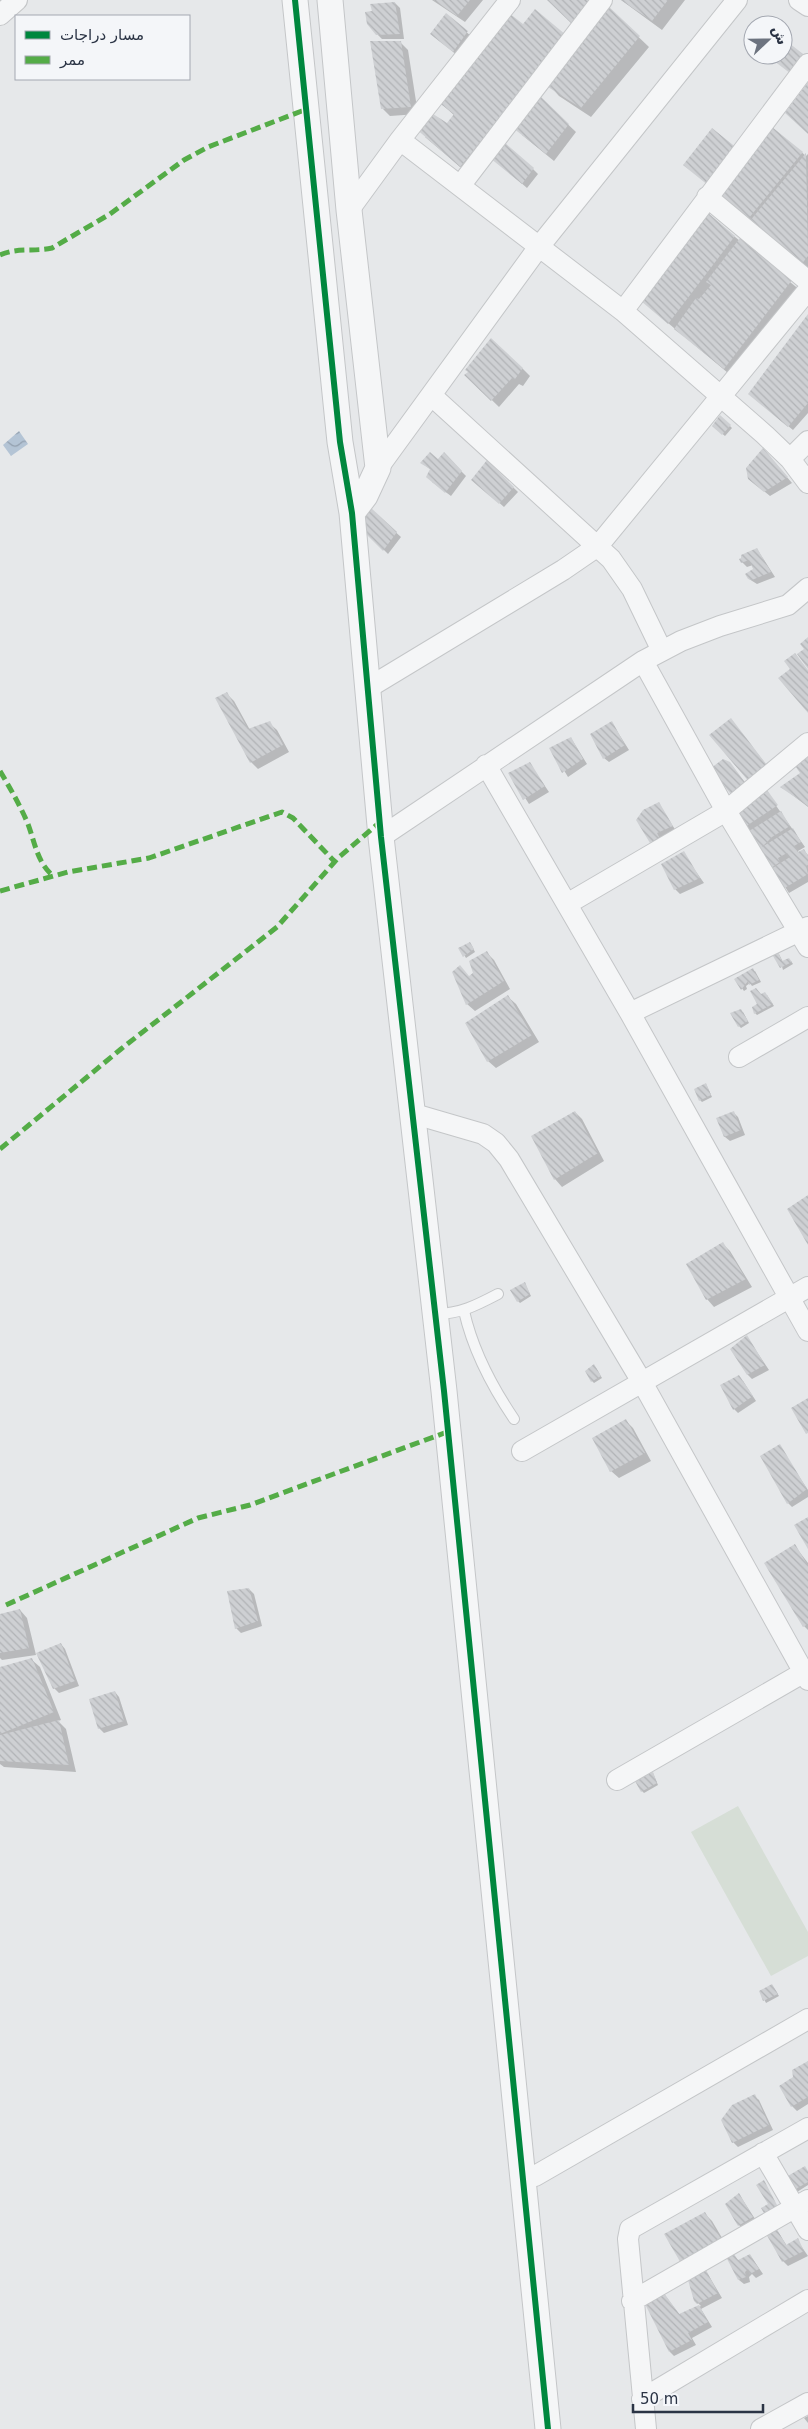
<svg xmlns="http://www.w3.org/2000/svg" width="808" height="2429" font-family="'DejaVu Sans',Vazirmatn,sans-serif">
<style>
.pitch{fill:#d6ded6}
.water{fill:url(#water-waves)}
.shadow{fill:#0003}
.building{fill:url(#building-back-hatch)}
.lines{fill:none;stroke-linecap:round;stroke-linejoin:round}
.service-casing{stroke:#c4c6c8;stroke-width:12}
.minor-casing{stroke:#c4c6c8;stroke-width:22}
.tertiary-casing{stroke:#c4c6c8;stroke-width:27}
.service{stroke:#f5f6f7;stroke-width:10}
.minor{stroke:#f5f6f7;stroke-width:20}
.tertiary{stroke:#f5f6f7;stroke-width:25}
.quiet{stroke:#54ac47;stroke-width:5;stroke-dasharray:10 5;stroke-linecap:butt}
.cycleway-casing{stroke:#f4f6f9;stroke-width:9}
.cycleway{stroke:#00873e;stroke-width:6}
</style>
<defs>
<pattern id="water-waves" width="16" height="10" patternUnits="userSpaceOnUse" patternTransform="scale(1.25)"><rect width="16" height="10" fill="#b4c4d5"/><path d="M0 5q4-4 8 0t8 0" fill="none" stroke="#93a0af"/></pattern>
<pattern id="building-back-hatch" width="6" height="6" patternUnits="userSpaceOnUse" patternTransform="scale(1.25)"><rect width="6" height="6" fill="#ced0d3"/><path d="M-1 5l2 2M0 0l6 6M5-1l2 2" fill="none" stroke="#b1b3b6"/></pattern>
</defs>
<rect width="100%" height="100%" fill="#e6e8ea"/>
<!-- pitch -->
<path class="pitch" d="M738 1806 808 1932V1956L771 1976 691 1832Z"/>
<!-- water -->
<path class="water" d="M19 431 28 444 11 456 3 445Z"/>
<!-- shadow -->
<path class="shadow" d="M432 0H483L465 22Z
M548 0 606 6 649 47 591 117 559 96 550 86 589 31Z
M621 0H685L662 30Z
M395 3 400 8 404 39H382L377 34 374 12Z
M446 14 472 37 458 56 431 34Z
M524 25 565 36 471 176 425 137 447 125 455 116 436 99Z
M784 40 808 60 776 61 771 56 783 55Z
M400 42 408 50 418 114 390 116 383 109Z
M538 96 576 132 554 161 522 135Z
M773 128 806 156 808 154V272L725 207Z
M497 162 533 169 538 174 527 188Z
M707 214 801 291 734 378 650 308Z
M808 316V413L793 430 755 399Z
M522 368 530 376 523 386 519 384 499 407 466 375Z
M721 417 732 428 725 436 713 426Z
M444 454 466 476 451 496 432 482 431 470 422 463 438 461Z
M768 455 792 483 770 496 749 479Z
M487 462 518 492 504 507 478 484Z
M370 509 401 537 388 554 366 532Z
M757 549 775 577 757 584 749 579 754 569 753 565 747 567 742 562Z
M227 694 234 701 250 730 269 723 277 730 289 752 258 769 251 762Z
M731 720 776 777 763 787 805 847 798 851 799 853 804 851 808 855V882L789 893 746 826 759 791 711 736Z
M612 723 629 750 609 762 604 758Z
M571 738 587 764 568 777 551 749Z
M808 748V807L782 787 802 773Z
M530 764 549 792 529 804 510 774Z
M659 804 676 831 656 847 638 820Z
M683 853 704 883 680 894 675 889Z
M472 946 475 952 466 958 460 948Z
M778 952 783 962 791 961 793 964 783 970Z
M487 953 494 960 510 989 475 1011 467 1004 470 977Z
M755 971 761 982 752 986 750 983 746 986 747 989 744 991 736 980Z
M767 995 774 1006 757 1015 755 1013 761 996Z
M508 997 516 1004 539 1042 496 1068 488 1061Z
M743 1012 749 1023 741 1028 739 1026Z
M706 1084 712 1097 702 1102 700 1100Z
M575 1112 582 1119 604 1161 562 1187 555 1179Z
M733 1112 738 1117 745 1135 730 1141 725 1137 718 1119Z
M723 1244 730 1251 752 1287 714 1307 707 1299Z
M526 1286 531 1296 520 1303 518 1301Z
M747 1337 769 1370 752 1379 747 1374Z
M596 1368 602 1378 594 1383 592 1381Z
M743 1381 756 1401 738 1413 734 1409Z
M626 1421 633 1428 651 1461 619 1478 611 1471Z
M779 1446 808 1490V1497L792 1507 788 1503Z
M795 1546 808 1563V1630L804 1626Z
M249 1589 254 1594 262 1626 241 1633 236 1628Z
M20 1610 27 1618 36 1655 2 1660 0 1658V1615Z
M61 1644 65 1649 79 1686 59 1693 54 1688Z
M32 1660 40 1667 61 1720 58 1721 66 1729 76 1772 4 1767 0 1764V1668Z
M115 1692 119 1697 128 1725 104 1733 99 1728Z
M653 1773 658 1785 644 1793 642 1791Z
M772 1985 779 1996 766 2003 760 1991Z
M808 2062V2104L797 2111 792 2106 795 2078Z
M754 2096 759 2100 773 2130 738 2147 733 2142Z
M808 2171V2185L797 2192 795 2190Z
M739 2194 757 2222 744 2230 739 2225Z
M704 2213 712 2221 731 2253 739 2261 750 2255 763 2274 756 2278 752 2274 749 2277 750 2282 744 2284 739 2280Z
M775 2227 787 2246 797 2240 808 2256 788 2266 783 2261Z
M706 2271 722 2298 701 2309 712 2327 692 2338 696 2345 674 2356 670 2352 647 2305 664 2294 680 2315 701 2306 695 2300Z
M808 2416V2423L804 2418Z"/>
<!-- building -->
<path class="building" d="M434 0H470L457 16Z
M547 0H593L573 25Z
M621 0H668L652 21Z
M395 2 400 34 376 35 367 24 365 12 372 11 370 4Z
M606 4 640 36 581 108 548 87Z
M535 9 566 35 460 167 414 127 427 110 447 123 454 114 434 99 505 10 523 24Z
M446 13 468 31 453 52 430 34Z
M784 39 808 58 795 77 769 57 783 55Z
M370 41H401L411 107 381 109Z
M808 82V134L785 113Z
M538 94 569 124 546 154 513 128Z
M772 127 803 152 744 224 716 199Z
M712 128 738 149 709 186 683 165Z
M504 142 534 168 522 184 490 158Z
M806 153 808 256 800 266 749 222Z
M707 212 735 236 668 324 641 301Z
M740 238 792 280 724 369 674 329 696 298 699 299 711 285 706 282Z
M808 314V403L788 427 748 394Z
M491 338 523 368 515 379 512 378 491 401 464 375 468 372 465 370Z
M720 415 731 425 722 435 712 426Z
M763 448 788 477 764 492 748 479 746 468Z
M430 452 438 459 444 452 462 471 445 493 426 477 430 469 420 463Z
M487 460 514 487 499 504 471 480Z
M370 507 397 532 383 551 364 532 363 517Z
M757 548 771 572 752 580 748 579 745 574 753 569 749 560 741 563 739 559 741 558V555Z
M808 637V669L797 654 804 649 800 644Z
M795 653 808 670V713L778 678 790 669 784 661Z
M227 692 248 729 270 721 283 745 250 763 215 698Z
M731 718 770 769 751 784 709 735Z
M612 721 625 745 603 759 590 734Z
M571 737 583 759 562 773 549 748Z
M808 747V806L780 787 800 773 791 760Z
M723 759 730 762 747 785 732 796 711 768Z
M530 762 545 786 523 800 508 773Z
M764 786 778 805 745 827 732 808Z
M659 802 673 826 657 833 659 837 650 843 636 820 643 810Z
M781 811 790 826 772 837 762 847 793 828 801 842 794 846 798 852 804 849 808 856V865L806 866 808 874 783 889 771 869 790 857 787 853 778 858 780 862 771 868 749 831Z
M684 851 700 878 674 890 661 864Z
M470 942 474 949 463 957 458 948Z
M776 948 782 961 789 958 792 962 780 968 770 951Z
M487 951 504 981 466 1005 452 972 460 965 469 976 473 973 469 961Z
M753 968 759 980 749 985 748 981 741 990 734 979Z
M756 988 761 994 765 992 773 1004 754 1014 752 1007 757 1004 750 991Z
M508 995 532 1035 487 1062 465 1023Z
M741 1009 748 1021 738 1027 730 1013Z
M706 1083 711 1095 699 1101 694 1089Z
M575 1111 598 1153 554 1180 531 1136Z
M734 1111 741 1130 724 1137 716 1118Z
M808 1195V1245L787 1209Z
M723 1242 746 1279 706 1300 686 1264Z
M525 1282 530 1294 517 1302 510 1290Z
M747 1335 765 1365 747 1375 730 1349Z
M594 1364 601 1376 591 1382 585 1371Z
M739 1375 753 1396 733 1410 720 1385Z
M808 1398V1433L806 1434 791 1408Z
M626 1419 645 1453 610 1472 592 1438Z
M780 1444 807 1489 787 1504 760 1456Z
M808 1517V1549L794 1525Z
M795 1544 808 1566V1624L803 1627 764 1563Z
M249 1588 258 1621 235 1629 227 1591Z
M20 1609 29 1648 0 1653V1614Z
M61 1643 75 1681 53 1689 36 1653Z
M32 1658 54 1712 0 1734V1667Z
M115 1691 124 1721 98 1729 89 1699Z
M59 1720 69 1765 0 1761V1735Z
M653 1772 657 1783 641 1792 635 1781Z
M772 1984 778 1994 763 2001 759 1991Z
M808 2061V2097L791 2107 779 2086 793 2077 792 2070Z
M755 2094 769 2125 732 2143 721 2120 732 2105Z
M805 2166 808 2171V2182L794 2190 786 2177Z
M764 2180 778 2207 765 2215 761 2208 768 2204 756 2185Z
M739 2193 753 2217 738 2226 725 2204Z
M705 2212 724 2244 682 2265 664 2234Z
M775 2226 786 2245 798 2238 804 2251 782 2262 765 2232Z
M732 2251 738 2260 750 2254 759 2269 750 2274 748 2269 745 2272 746 2277 738 2280 725 2255Z
M706 2270 718 2293 697 2304 694 2301 688 2280Z
M664 2293 679 2314 699 2305 708 2322 688 2333 692 2340 669 2352 645 2304Z"/>
<g class="lines">
<!-- service casing -->
<g class="service-casing">
<path id="service" d="M464 1311C473 1351 491 1385 514 1419
M436 1314C460 1314 477 1305 498 1294"/>
</g>
<!-- minor casing -->
<g class="minor-casing">
<path id="minor" d="M799 0 808 6
M0 15 17 0
M400 140 623 311 765 435 790 459 808 483
M460 186 602 0
M707 197 808 281
M349 210 400 140 510 0
M623 311 808 64
M432 396 611 559 632 589 662 651
M790 459 808 441
M378 468 538 248 737 0
M643 661 726 811 808 947
M368 688 563 570 598 546 808 290
M486 765 630 1013 808 1331
M381 837 643 661 681 641 720 626 788 605 808 588
M567 904 726 811 808 743
M630 1013 808 927
M739 1057 808 1017
M411 1113 483 1134 496 1143 509 1159 642 1382 808 1680
M522 1451 808 1287
M617 1780 808 1670
M763 2153 808 2230
M521 2178 535 2176 808 2019
M632 2301 808 2200
M642 2399 808 2300
M646 2429 628 2239 630 2229 808 2128
M761 2429 808 2403"/>
</g>
<!-- tertiary casing -->
<g class="tertiary-casing">
<path id="tertiary" d="M295 0 340 442 352 513 381 837 444 1391 548 2429
M330 0 349 210 378 468 365 496 352 513"/>
</g>
<!-- service -->
<use href="#service" class="service"/>
<!-- minor -->
<use href="#minor" class="minor"/>
<!-- tertiary -->
<use href="#tertiary" class="tertiary"/>
<!-- quiet -->
<path class="quiet" d="M0 255C18 247 34 252 52 248L110 214 184 160 208 147 307 109
M0 771C10 788 20 805 28 824 35 843 37 862 53 876
M0 891 68 872 149 858 282 812 293 818 335 862
M0 1149 121 1049 277 927 338 858 380 822
M6 1605 198 1518 250 1505 447 1432"/>
<!-- cycleway casing -->
<g class="cycleway-casing">
<path id="cycleway" d="M295 0 340 442 352 513 381 837 444 1391 548 2429"/>
</g>
<!-- cycleway -->
<use href="#cycleway" class="cycleway"/>
</g>
<!-- legend -->
<rect x="15" y="15" width="175" height="65" fill="#f4f6f9" stroke="#a4a8b1"/>
<rect x="25" y="31" width="25" height="8" fill="#00873e" stroke="#a4a8b1"/>
<text x="60" y="40" font-size="15" fill="#2b3445">مسار دراجات</text>
<rect x="25" y="56" width="25" height="8" fill="#54ac47" stroke="#a4a8b1"/>
<text x="60" y="65" font-size="15" fill="#2b3445">ممر</text>
<!-- north arrow -->
<g transform="translate(768 40) rotate(68)"><circle r="24" fill="#f4f6f9" stroke="#a4a8b1"/>
<path d="M0-4L9 19L0 12L-9 19Z" fill="#6c737f"/>
<text y="-8" font-size="14" font-weight="bold" text-anchor="middle" fill="#2b3445">ش</text>
</g>
<!-- scale -->
<path d="M633 2404v8h130v-8" fill="none" stroke="#2b3445" stroke-width="2.5"/>
<text x="640" y="2404" font-size="15" fill="#2b3445" stroke="#f4f6f9" stroke-width="4" paint-order="stroke">50 m</text>
</svg>
